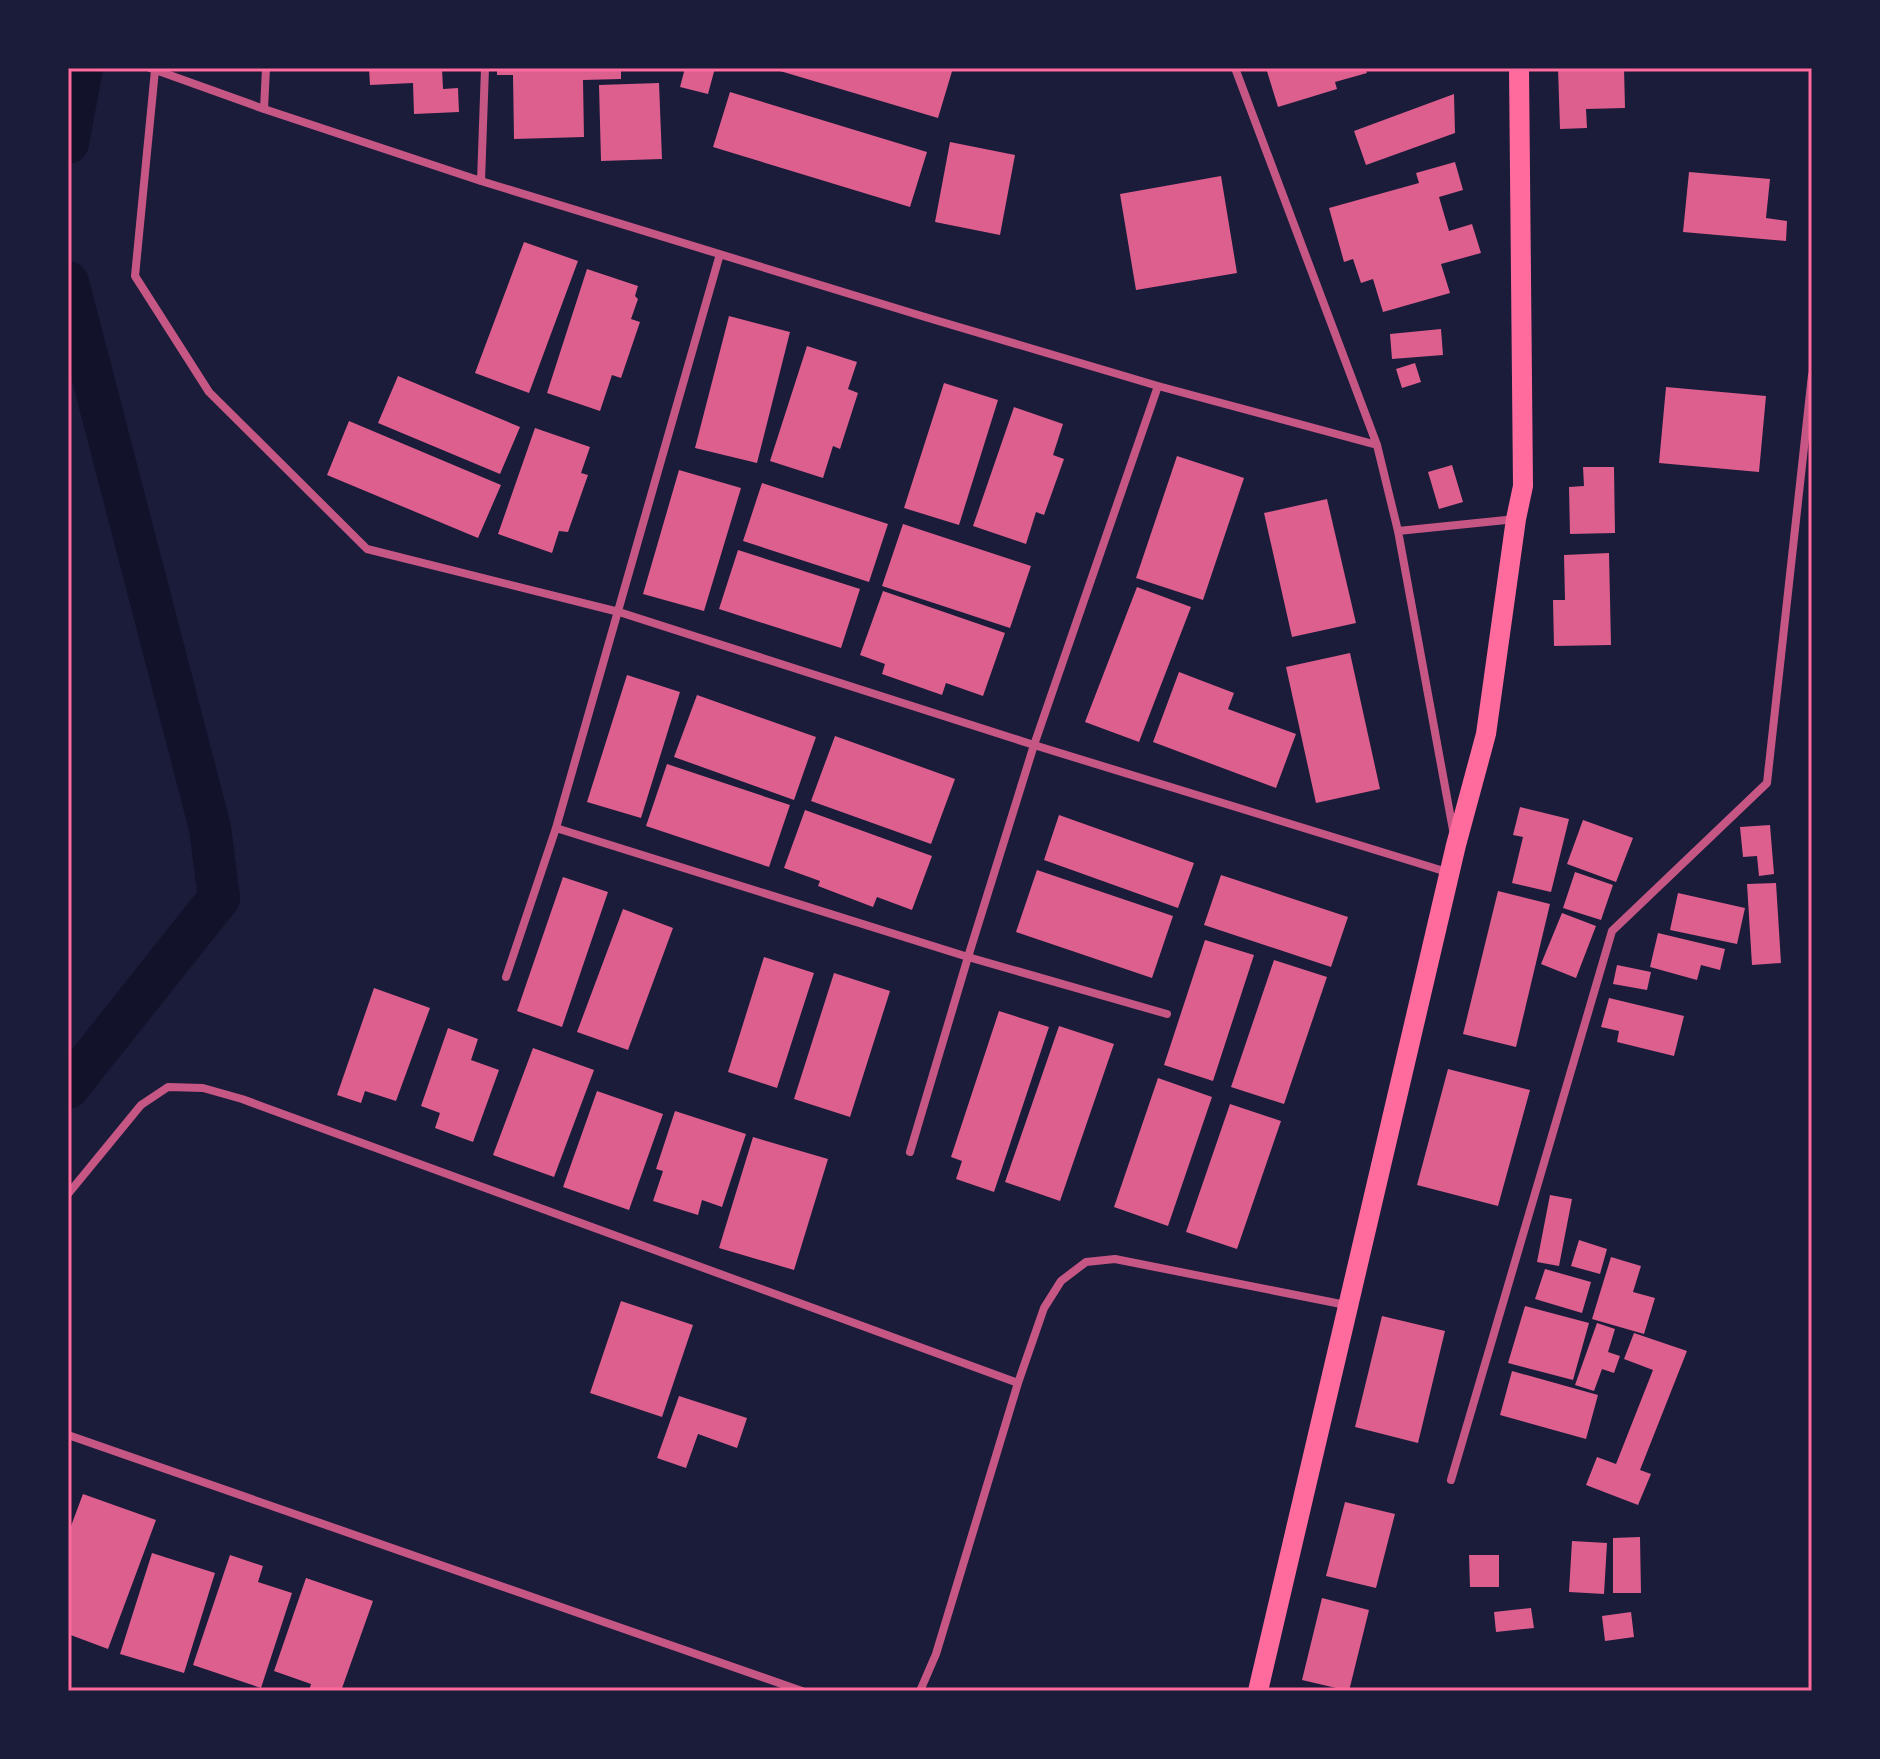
<svg xmlns="http://www.w3.org/2000/svg" width="1880" height="1759" font-family="Lato,sans-serif">
<style>
.lines{fill:none;stroke-linecap:round;stroke-linejoin:round}
.canal{stroke:#12122b;stroke-width:42}
.building{fill:#dd5f8e}
.minor{stroke:#c65784;stroke-width:8}
.primary{stroke:#ff6b9d;stroke-width:20}
.neatline{fill:none;stroke:#ff6b9d;stroke-width:3}
</style>
<rect width="100%" height="100%" fill="#1b1b3a"/>
<g class="lines">
<!-- canal -->
<path class="canal" d="M68 143 82 68
M68 282 210 828 219 898 68 1088"/>
</g>
<!-- building -->
<path class="building" d="M369 68H442L443 89 458 88 459 112 414 114 413 83 370 85Z
M497 68H621V79L583 80 584 137 514 139 513 75H497Z
M685 68H715L708 94 680 87Z
M770 68H953L938 118Z
M1266 68H1365L1367 73 1335 82 1337 89 1278 107Z
M1558 68H1624L1625 108 1586 109 1587 128 1560 129Z
M659 83 662 159 601 161 599 85Z
M730 92 927 152 910 207 713 147Z
M1454 94 1455 133 1366 165 1354 131Z
M950 142 1015 155 1000 235 935 222Z
M1455 162 1463 190 1439 197 1449 231 1472 224 1481 253 1441 264 1450 293 1383 312 1373 279 1361 283 1353 259 1344 262 1329 208 1419 183 1416 173Z
M1689 172 1770 179 1766 218 1787 221 1786 241 1683 232Z
M1221 176 1237 273 1136 290 1120 194Z
M524 242 578 261 529 393 475 373Z
M587 269 638 286 635 296 638 299 631 319 640 322 621 378 612 375 600 411 547 393Z
M729 316 790 332 757 463 695 448Z
M1441 329 1443 355 1392 359 1390 334Z
M807 346 857 362 848 389 858 393 840 449 833 446 823 478 770 461Z
M1415 363 1421 382 1402 388 1396 369Z
M398 376 520 427 500 474 378 423Z
M944 383 998 400 959 525 904 508Z
M1666 387 1766 396 1759 472 1659 463Z
M1014 407 1063 424 1053 455 1064 459 1044 515 1036 512 1026 544 973 526Z
M349 421 501 485 478 538 327 475Z
M535 428 590 447 581 473 588 475 568 532 559 531 552 553 498 534Z
M1177 456 1244 478 1203 600 1136 578Z
M1452 465 1463 502 1439 509 1428 472Z
M1583 467H1614L1615 533 1570 534 1569 487 1584 486Z
M679 470 741 488 704 611 643 594Z
M762 483 888 524 869 582 743 541Z
M1327 499 1356 623 1292 637 1264 513Z
M903 524 1031 566 1010 628 882 586Z
M738 550 860 589 841 648 719 609Z
M1609 553 1611 645 1554 646 1553 600H1565L1564 555Z
M1137 587 1191 607 1139 742 1085 722Z
M883 591 1005 633 983 696 946 683 942 695 882 674 885 664 860 655Z
M1350 653 1380 789 1316 803 1286 667Z
M1179 672 1234 693 1228 709 1296 734 1276 788 1153 742Z
M627 675 680 692 641 818 587 802Z
M697 695 816 737 794 800 674 757Z
M835 736 955 779 931 844 811 801Z
M667 764 790 805 769 867 646 826Z
M1520 807 1569 819 1551 892 1512 883 1523 837 1513 835Z
M805 810 932 856 912 910 877 897 873 907 818 886 820 881 784 868Z
M1059 815 1194 863 1178 908 1044 860Z
M1583 820 1633 838 1616 882 1567 864Z
M1770 825 1774 874 1759 876 1757 856 1743 857 1740 827Z
M1037 870 1173 916 1152 978 1016 932Z
M1575 872 1613 885 1601 920 1563 908Z
M1221 875 1348 917 1331 967 1204 925Z
M563 877 608 892 562 1027 517 1011Z
M1776 883 1781 963 1752 965 1747 884Z
M1498 891 1550 904 1516 1047 1463 1034Z
M1678 893 1745 908 1737 944 1670 930Z
M623 909 673 928 628 1050 577 1032Z
M1562 913 1596 926 1576 978 1541 964Z
M1658 933 1725 949 1720 970 1701 965 1697 980 1650 967Z
M1205 940 1254 955 1213 1081 1164 1065Z
M764 957 814 973 777 1088 728 1072Z
M1274 960 1327 977 1284 1104 1231 1087Z
M1617 965 1651 972 1647 990 1613 984Z
M834 973 890 991 850 1117 794 1099Z
M374 988 430 1008 396 1101 365 1091 361 1103 337 1095Z
M1609 998 1684 1016 1674 1056 1617 1042 1619 1031 1601 1027Z
M999 1011 1049 1027 994 1192 956 1179 962 1161 951 1157Z
M1059 1026 1114 1044 1060 1201 1005 1182Z
M448 1028 478 1039 471 1060 499 1070 473 1142 435 1128 440 1113 421 1106Z
M533 1048 594 1070 554 1177 493 1155Z
M1448 1069 1530 1090 1498 1206 1417 1185Z
M1158 1078 1212 1097 1168 1226 1114 1207Z
M597 1091 663 1114 629 1210 563 1187Z
M1230 1104 1281 1121 1237 1249 1186 1232Z
M675 1111 746 1134 722 1207 702 1200 698 1215 653 1201 663 1171 656 1169Z
M753 1137 828 1159 794 1270 719 1248Z
M1550 1195 1572 1199 1559 1266 1537 1262Z
M1579 1240 1607 1249 1600 1274 1571 1266Z
M1611 1257 1641 1266 1633 1292 1655 1298 1644 1334 1592 1319Z
M1545 1269 1591 1282 1582 1313 1535 1299Z
M621 1301 693 1325 662 1417 590 1393Z
M1525 1306 1589 1323 1573 1380 1508 1363Z
M1382 1316 1445 1331 1418 1443 1355 1427Z
M1597 1323 1615 1329 1608 1352 1620 1356 1614 1373 1602 1369 1594 1391 1575 1385Z
M1634 1333 1687 1351 1640 1470 1651 1474 1638 1505 1586 1485 1597 1457 1616 1464 1653 1370 1624 1359Z
M1512 1371 1598 1395 1586 1439 1500 1415Z
M679 1396 747 1418 737 1448 698 1434 686 1468 657 1458Z
M83 1494 156 1520 108 1649 68 1634V1534Z
M1345 1502 1395 1514 1376 1588 1326 1576Z
M1640 1537 1641 1593H1613V1538Z
M1572 1541 1607 1543 1604 1594 1569 1592Z
M152 1553 215 1573 184 1673 120 1654Z
M230 1555 263 1566 258 1582 292 1593 261 1688 193 1665Z
M1469 1555H1499V1587H1470Z
M306 1578 373 1601 341 1691H309L311 1684 274 1671Z
M1322 1598 1369 1610 1349 1691 1302 1680Z
M1531 1608 1534 1628 1496 1632 1494 1612Z
M1631 1612 1634 1637 1605 1641 1602 1616Z"/>
<g class="lines">
<!-- minor -->
<path class="minor" d="M150 68 264 109 481 181 925 317 1158 386 1377 445
M1235 68 1377 445 1398 531 1453 830
M155 70 135 276 209 392 367 549 619 612 1034 745 1447 872
M264 109 266 68
M481 181 485 68
M1398 531 1516 519
M556 828 968 957 1167 1014
M506 977 556 828 720 254
M910 1152 968 957 1034 745 1158 386
M68 1194 141 1105 168 1087 203 1088 242 1099 1018 1383
M68 1435 802 1691
M1451 1480 1612 931 1767 783 1812 375
M920 1691 936 1654 1018 1383 1044 1308 1061 1281 1086 1262 1115 1259 1346 1305"/>
<!-- primary -->
<path class="primary" d="M1258 1691 1456 845 1486 734 1516 519 1523 486 1519 68"/>
</g>
<!-- border -->
<rect width="1880" height="1759" fill="none" stroke="#1b1b3a" stroke-width="140"/>
<rect x="70" y="70" width="1740" height="1619" class="neatline"/>
</svg>
